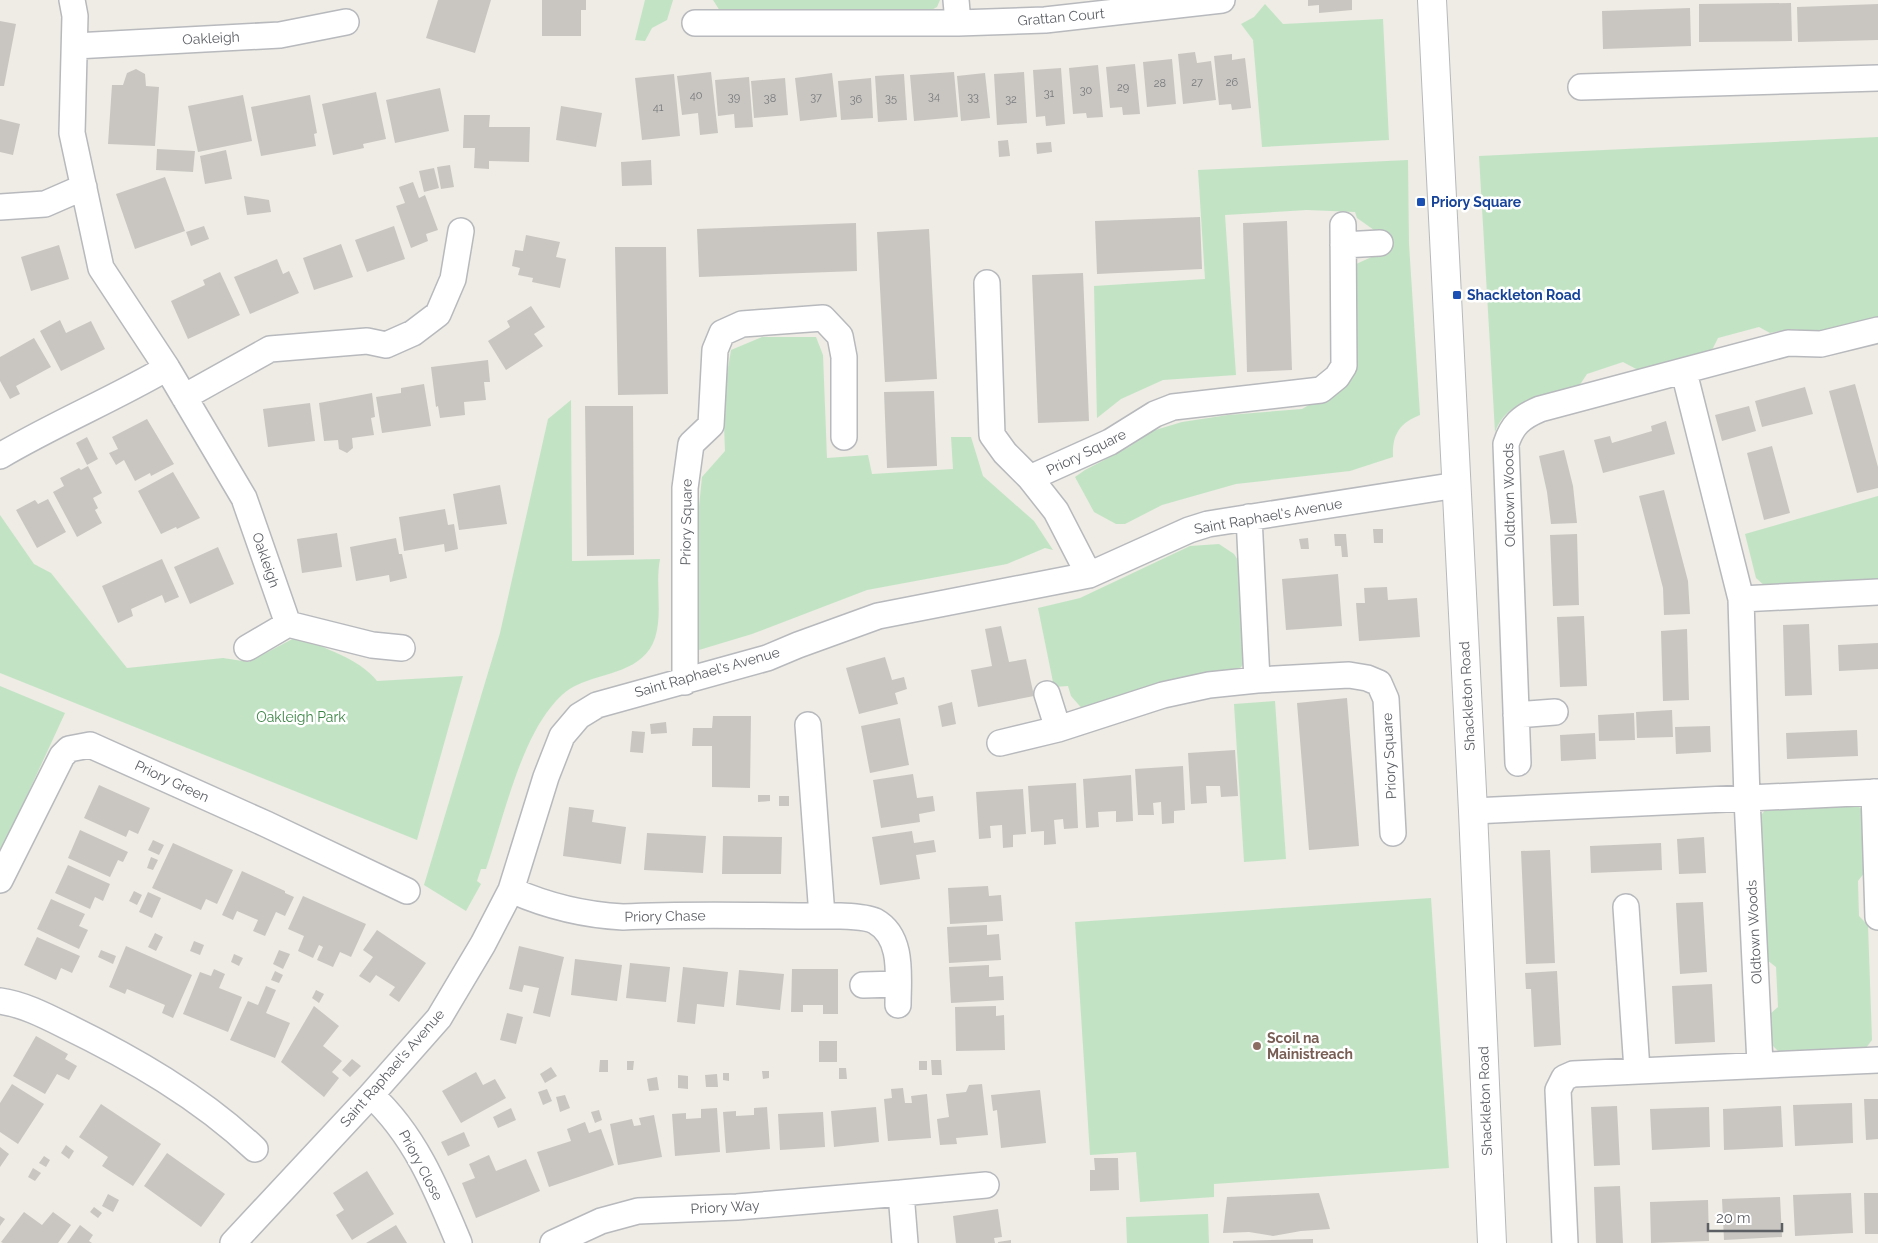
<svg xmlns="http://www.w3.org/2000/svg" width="1878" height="1243" font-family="Raleway,sans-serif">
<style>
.green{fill:#c2e4c5}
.building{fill:#c9c6c2}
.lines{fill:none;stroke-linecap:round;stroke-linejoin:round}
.minor-casing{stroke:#b7b9bd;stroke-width:28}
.tertiary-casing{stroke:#b7b9bd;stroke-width:30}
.minor{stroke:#fff;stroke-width:25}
.tertiary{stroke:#fff;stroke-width:28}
.transit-dot{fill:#1a4fb4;stroke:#fff;stroke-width:2}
.education-dot{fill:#8d6e63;stroke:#fff;stroke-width:2}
.labels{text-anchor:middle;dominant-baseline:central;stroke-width:5;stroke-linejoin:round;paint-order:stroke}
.number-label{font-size:11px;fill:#77797c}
.street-label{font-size:14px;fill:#5c5f64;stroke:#fff}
.transit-label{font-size:14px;font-weight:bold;fill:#164399;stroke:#fff;text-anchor:start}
.park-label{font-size:14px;fill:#3b8444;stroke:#fff}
.education-label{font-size:14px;font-weight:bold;fill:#785e54;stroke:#fff;text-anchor:start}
</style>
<rect width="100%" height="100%" fill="#eeece4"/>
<!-- green -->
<path class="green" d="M645 0H673L667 20 652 28 645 41 635 40Z
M713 0H940L937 7 928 12 720 11Z
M1265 4 1283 24 1383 19 1389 140 1262 147 1253 40 1241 24 1254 17Z
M1878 137V318L1822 332 1791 329 1770 333 1759 327 1718 338 1712 350 1638 370 1623 362 1587 374 1579 386C1548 395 1507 398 1495 432L1479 156Z
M1408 160 1409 244 1420 415C1400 423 1392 434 1393 457L1350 471 1236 484 1162 505 1125 524H1116L1094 512 1075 477 1085 470 1129 447 1152 431 1182 422 1228 415 1302 409 1328 394 1354 265 1376 255 1386 254 1387 233 1374 230 1357 218 1355 212 1307 210 1225 215 1236 375 1163 380 1121 399 1097 418 1094 286 1205 279 1198 170Z
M762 337H816L823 355 827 458 868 455 872 474 953 469 951 437H971L983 476 1034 521 1053 550 1045 548 1007 564 867 590 752 634 699 650 695 546 702 477 725 451 723 399 731 350Z
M571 400 572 561 660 559C655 585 663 613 655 638 644 672 604 672 577 685 566 690 558 698 551 707 519 746 503 820 486 869H481L477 881 481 884 466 911 424 885 500 633 548 419Z
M1878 496V583L1766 587 1756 578 1745 534Z
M0 515 34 564 51 573 127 668 223 658 249 662 298 636C324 649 359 658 377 681L463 676 417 840 0 673Z
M1219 544 1234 554 1241 565 1244 663 1238 671 1085 712 1071 696 1068 686 1054 687 1038 608 1080 598 1190 546Z
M0 686 65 713 0 854Z
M1275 701 1286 859 1244 862 1234 704Z
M1854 803 1863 810 1865 872 1858 881 1859 916 1868 925 1872 1040 1866 1048 1842 1049 1837 1054 1804 1055 1798 1051 1779 1052 1771 1044 1770 1014 1778 1007 1776 967 1767 960 1761 815 1768 807Z
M1431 898 1449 1168 1214 1184V1197L1140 1202 1136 1152 1090 1155 1075 922Z
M1208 1214 1209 1243H1127L1126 1217Z"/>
<!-- building -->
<path class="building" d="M438 0H491L475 53 426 38Z
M542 0H586V10H581V36H542Z
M1308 0H1352V10L1319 13V5L1308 6Z
M1791 3 1792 41 1699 42V4Z
M1878 4V40L1798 42 1797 7Z
M1690 8 1691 46 1603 49 1602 11Z
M0 21 16 24 4 86H0Z
M1195 52 1197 63 1211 61 1216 100 1183 104 1178 54Z
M1232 54V60L1245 58 1251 108 1232 110 1231 104 1219 105 1214 56Z
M1172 59 1176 104 1147 107 1143 62Z
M1135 64 1140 114 1123 115 1122 107 1110 108 1106 67Z
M1098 65 1103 117 1087 118 1086 113 1073 114 1069 68Z
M1061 68 1065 124 1046 126 1045 116 1036 117 1033 70Z
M136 69 145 74 146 86 159 87 155 146 108 144 112 85H123L127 73Z
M711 72 718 133 700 135 698 113 682 115 677 76Z
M954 72 958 117 914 121 910 75Z
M1024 72 1027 123 997 125 994 74Z
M832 73 837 117 800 121 795 78Z
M985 73 990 118 961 121 957 76Z
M674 74 680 136 642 140 635 78Z
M904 74 907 120 878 122 875 76Z
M749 77 753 127 735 128 734 114 718 116 715 80Z
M785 78 788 115 754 118 751 81Z
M871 78 873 118 841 120 838 81Z
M440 88 449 131 395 143 386 100Z
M376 92 386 139 363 144 364 148 333 155 322 104Z
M243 95 252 141 198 152 188 106Z
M310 95 317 133 314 134 316 146 261 156 251 107Z
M561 106 602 113 596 147 556 140Z
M464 115H490L489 127H530L529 162 489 161V169L474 168 475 148H463Z
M0 119 20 124 13 155 0 152Z
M1008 140 1010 156 999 157 998 141Z
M1051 142 1052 152 1037 154 1036 143Z
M157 149 195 151 193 172 156 170Z
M226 150 232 179 205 184 200 156Z
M651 160 652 185 622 186 621 162Z
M450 165 454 187 441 189 437 167Z
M434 168 439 188 424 192 419 171Z
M165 177 185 231 135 249 116 194Z
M413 182 419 198 425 195 438 230 426 234 428 241 411 248 396 206 405 203 399 187Z
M244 196 269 200 271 212 247 215Z
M1200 217 1202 269 1097 274 1095 221Z
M1287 221 1292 370 1247 372 1243 223Z
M856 223 857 271 699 277 697 229Z
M204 226 209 239 191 246 186 232Z
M394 226 405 259 367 272 355 240Z
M929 229 937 379 885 382 877 232Z
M526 235 560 242 556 257 566 259 560 288 532 282 533 278 518 275 520 268 512 266 515 250 523 251Z
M341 244 353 277 314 290 303 258Z
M59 245 69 279 31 291 21 257Z
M615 247H666L668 394 618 395Z
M277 259 283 274 289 271 299 293 250 314 234 277Z
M220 272 240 315 188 339 171 301 205 285 203 280Z
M1083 273 1089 421 1038 423 1032 275Z
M531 306 545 327 534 334 543 346 506 370 488 341 510 327 507 321Z
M60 320 66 333 91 321 105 349 61 371 40 331Z
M34 338 51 367 16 386 20 394 10 399 0 381V357Z
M488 360 490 382H484L486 400 464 402 465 415 440 418 438 406 436 407 431 367Z
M424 384 431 426 382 433 376 397 401 393V388Z
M1855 384 1878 467V488L1857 493 1829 391Z
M1805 387 1813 414 1762 427 1755 401Z
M934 391 937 466 887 468 884 392Z
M372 393 375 417 371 418 374 435 352 438 353 448 347 453 339 449 338 440 324 441 319 403Z
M310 403 315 441 268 447 263 409Z
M585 406H633L634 555 587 556Z
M1749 406 1756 431 1722 441 1715 415Z
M147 419 174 464 151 476 150 473 135 481 124 460 116 465 109 453 118 449 112 437Z
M1666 421 1675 454 1603 473 1594 440 1610 436 1612 443 1652 431 1651 426Z
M87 437 98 459 87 465 76 443Z
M1772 446 1790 513 1764 520 1747 453Z
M1564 450 1573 486 1577 523 1551 524 1547 492 1539 456Z
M88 466 102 493 93 498 98 508 95 510 102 523 77 537 53 492 64 486 60 478 79 468 81 470Z
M173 472 200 518 177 529 176 527 161 534 138 491Z
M500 485 507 524 459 530 453 494Z
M1664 490 1688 581 1690 614 1664 615 1663 588 1639 496Z
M48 499 66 532 37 548 16 510 35 500 38 504Z
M445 509 448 525 454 524 458 549 445 552 444 544 404 551 399 517Z
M1373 529H1383V543H1374Z
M337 533 342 567 302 573 297 539Z
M1334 534H1346L1348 557H1342L1341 546H1335Z
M1577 534 1579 605 1553 606 1550 535Z
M396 538 399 554H402L407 578 390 582 389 575 356 581 350 547Z
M1308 538 1309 549H1301L1299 539Z
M218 547 234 584 190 604 174 567Z
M162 559 179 597 165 603 162 595 131 609 133 616 118 623 102 586Z
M1338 574 1342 626 1286 630 1282 579Z
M1387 587 1388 600 1417 598 1420 637 1359 641 1356 603H1365L1364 588Z
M1584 616 1587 686 1560 687 1557 617Z
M1809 624 1812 695 1785 696 1783 625Z
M1001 626 1009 662 1026 659 1034 696 978 707 971 670 992 666 985 629Z
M1687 629 1689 700 1663 701 1661 631Z
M1878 643V669L1839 671 1838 645Z
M885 657 892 680 904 677 907 689 895 693 898 704 859 714 846 668Z
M1347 698 1359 846 1309 850 1297 703Z
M952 702 956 724 942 727 938 706Z
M1672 710 1673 737 1637 738 1636 712Z
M1634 713 1635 740 1599 741 1598 715Z
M713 716H751L750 788 712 787V746H692L693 728H712Z
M900 718 909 765 870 773 861 726Z
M666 722 667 733 651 734 650 724Z
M1710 726 1711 752 1676 754 1675 727Z
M1857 730 1858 756 1787 759 1786 733Z
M632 731 645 732 643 753 630 752Z
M1595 733 1596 759 1561 761 1560 735Z
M1235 750 1238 796 1221 797 1220 786H1206L1207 803 1191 804 1188 753Z
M1183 766 1185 810 1174 811V823L1162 824 1161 802 1153 803 1154 815H1138L1135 769Z
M913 774 917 798 933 796 935 811 919 814 920 822 881 828 873 780Z
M1131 775 1133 821 1116 822V811L1098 812 1099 827 1086 828 1083 779Z
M1076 783 1078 828 1064 829 1063 819 1054 820 1056 844 1044 845V831L1031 832 1028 786Z
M99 785 150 808 138 834 129 830 126 837 84 818Z
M1023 789 1026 834 1013 835V847L1003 848 1002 825 990 826 991 838 979 839 976 792Z
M758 795H770V801L758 802Z
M779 796H789V806H779Z
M569 807 594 810 592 822 626 827 621 864 563 856Z
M80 830 128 852 123 862 118 860 110 877 68 858Z
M912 831 914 843 934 840 936 852 916 855 920 879 880 885 872 837Z
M647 833 706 836 703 873 644 870Z
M723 836 782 837 781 874H722Z
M1704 837 1706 873 1679 874 1677 839Z
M153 840 164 845 159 855 148 850Z
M173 843 233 870 217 904 206 899 201 910 152 888Z
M1661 843 1662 870 1591 873 1590 846Z
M1550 850 1555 963 1526 964 1521 851Z
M151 857 158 860 153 870 147 868Z
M68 865 110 884 103 901 95 897 90 909 55 893Z
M242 871 285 891V893L294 897 285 916 276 912 265 936 253 931 258 920 237 911 233 920 222 915Z
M988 886 989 896 1001 895 1003 921 950 924 948 888Z
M134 891 142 895 137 905 129 901Z
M148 892 161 898 152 918 139 912Z
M303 896 366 924 351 957 340 952 333 967 317 960 323 947 319 945 313 958 298 951 304 936 288 929Z
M51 899 85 914 79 926 88 930 79 949 37 929Z
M1703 902 1707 972 1680 974 1676 903Z
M987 925V935L999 934 1001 960 949 963 947 927Z
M377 930 426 963 399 1002 389 995 395 987 376 975 370 983 359 976 373 957 363 950Z
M155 933 163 937 156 951 148 947Z
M37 937 80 956 72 973 61 968 56 980 24 965Z
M194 941 204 945 200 955 190 951Z
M126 946 192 975 173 1018 162 1013 165 1005 127 989 125 994 109 987Z
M519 946 564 957 550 1017 533 1013 539 988 524 985 522 992 509 989Z
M101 950 116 956 113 964 98 957Z
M279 950 290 954 283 969 273 964Z
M234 954 243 958 239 966 231 962Z
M575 959 622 965 617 1001 571 995Z
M630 963 670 967 666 1002 626 998Z
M989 965V977L1003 976 1004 1000 951 1003 949 967Z
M683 967 728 972 724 1007 697 1004 695 1024 677 1022Z
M214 969 225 974 219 988 242 997 228 1032 183 1014 200 972 211 976Z
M792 969H838V1014H823V1005H803V1012H791Z
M739 970 784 974 780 1010 736 1005Z
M275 971 283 975 279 983 271 980Z
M1557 971 1561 1045 1534 1047 1531 989H1526L1525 973Z
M1712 984 1715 1042 1675 1044 1672 986Z
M266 986 276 990 266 1013 290 1023 275 1058 230 1040 248 1001 258 1005Z
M316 990 324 994 319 1003 312 998Z
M314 1006 339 1026 323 1046 342 1061 332 1072 339 1078 324 1097 281 1062Z
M996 1006V1016L1004 1015 1005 1050 956 1051 955 1007Z
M507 1013 523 1017 516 1044 500 1040Z
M36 1036 68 1054 65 1059 77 1066 69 1080 57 1074 45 1094 13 1076Z
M819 1041H837V1062H819Z
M352 1059 361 1066 350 1077 342 1070Z
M600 1060H608V1072H599Z
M931 1060H941L942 1075H932Z
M627 1061H634L633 1070H627Z
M919 1061H927V1070H919Z
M551 1067 557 1076 545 1083 540 1074Z
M839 1068H846L847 1079H839Z
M762 1071H769V1078L763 1079Z
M476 1072 483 1085 495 1079 506 1098 461 1123 442 1091Z
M723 1073H729V1081L723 1080Z
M717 1074 718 1087H706L705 1075Z
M678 1075 688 1076V1089L678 1088Z
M657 1077 659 1090 649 1091 647 1079Z
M12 1084 44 1104 18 1144 0 1132V1103Z
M982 1084 988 1135 956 1138 957 1144 940 1145 937 1119 949 1117 946 1094 966 1092 969 1085Z
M903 1088 905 1103H912L911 1096 927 1094 931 1138 888 1141 884 1099 892 1098 891 1089Z
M547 1089 552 1101 543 1105 538 1092Z
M1040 1090 1046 1143 1001 1148 997 1110 993 1111 991 1095Z
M565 1095 570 1108 560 1112 556 1097Z
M1864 1099H1878V1139L1866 1140Z
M1852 1103 1853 1143 1795 1146 1793 1105Z
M101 1104 161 1144 133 1186 102 1166 108 1157 79 1137Z
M1617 1106 1620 1165 1594 1166 1591 1107Z
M1781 1106 1783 1147 1724 1150 1723 1109Z
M767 1107 770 1149 726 1153 723 1112 736 1111V1116L754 1115V1108Z
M876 1107 879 1142 834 1147 831 1111Z
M1709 1107 1710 1147 1652 1150 1650 1109Z
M511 1108 516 1120 498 1128 493 1117Z
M717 1108 720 1152 675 1156 672 1114 686 1113V1119L701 1118V1109Z
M599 1110 602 1120 595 1123 591 1112Z
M823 1112 825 1147 780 1150 778 1114Z
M654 1115 662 1157 618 1165 610 1124 632 1119 634 1126 641 1125 639 1118Z
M585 1122 589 1133 601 1129 614 1165 549 1187 537 1152 571 1141 567 1129Z
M464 1132 470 1146 448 1156 441 1142Z
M66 1145 74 1151 69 1159 61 1153Z
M0 1147 9 1154 0 1167Z
M167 1153 225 1194 201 1227 144 1186Z
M489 1155 496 1171 526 1159 540 1191 476 1218 462 1183 475 1178 469 1164Z
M44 1156 50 1160 46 1167 39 1163Z
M1094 1158H1118L1119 1190 1090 1191V1170H1095Z
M33 1168 41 1173 35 1181 28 1177Z
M367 1171 394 1214 352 1240 336 1215 344 1210 333 1193Z
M1620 1186 1623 1243H1596L1594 1187Z
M1319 1193 1330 1229 1301 1231 1273 1236 1249 1232 1223 1233 1227 1197Z
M1851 1193 1853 1233 1795 1236 1793 1195Z
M1864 1193H1878V1234H1865Z
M108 1194 119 1200 113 1212 102 1206Z
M1780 1197 1782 1237 1724 1240 1722 1199Z
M1708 1200 1709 1241 1651 1243 1650 1202Z
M94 1207 102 1213 98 1218 90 1212Z
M998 1209 1002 1237 994 1238 995 1243H956L953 1216Z
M24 1212 42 1225 53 1212 71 1225 58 1243H3L1 1242Z
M0 1216 5 1219 0 1226Z
M80 1225 93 1235 89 1241 92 1243H67Z
M396 1225 407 1243H366Z
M1313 1239V1243H1233V1241Z
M1011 1240V1243H998V1242Z"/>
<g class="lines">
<!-- minor casing -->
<g class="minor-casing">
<path id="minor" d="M72 0 75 16 72 133 101 268 167 368 244 498 288 624
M956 0 958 23
M695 23H958L1045 20 1222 0
M75 46 280 35 346 22
M1581 87 1878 78
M0 207 45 204 84 187
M1343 245 1380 243
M987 283 992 435 1005 453 1030 478
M1684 372 1741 599 1747 799 1760 1064
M184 397 270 349 367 341 386 345 413 333 438 314 453 279 461 231
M0 456C54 424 112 400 167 368
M1249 517 1257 680
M1089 575 1056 511 1030 478 1110 442 1155 414 1173 407 1321 390 1337 377 1344 366 1343 225
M1741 599 1878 592
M288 624 372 645 402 648
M247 648 288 624
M685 682V488L691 444 711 425 715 350 722 333 742 324 823 318 840 336 844 357V437
M1047 694 1058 729
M1516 715 1555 712
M808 725 822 916
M1000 743 1058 729 1163 695 1209 685 1257 680 1349 675 1367 678 1379 683 1386 699 1393 833
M1518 763 1506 444C1512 425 1521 417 1540 409L1788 343 1821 344 1878 330
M1874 792 1878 917
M1473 811 1878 792
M0 880 62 756 69 749 90 745 266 824 407 891
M511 890C547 906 583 915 623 917 681 914 740 915 799 916 815 916 861 914 875 921 904 937 898 977 898 1005
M1626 907 1637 1070
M863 985 898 984
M0 1001C22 1004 44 1015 64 1025 132 1058 200 1097 255 1149
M371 1095C415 1135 437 1190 459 1243
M901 1193 986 1185
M233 1243 371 1095 439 1018 483 944 511 890 546 777 562 736 579 716 597 705 767 658 798 645 878 616 1089 575 1189 530 1208 524 1457 485
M553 1243 601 1221 638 1211 737 1207 901 1193 905 1243
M1565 1243 1558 1090 1564 1078 1573 1074 1878 1060"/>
</g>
<!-- tertiary casing -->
<g class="tertiary-casing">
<path id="tertiary" d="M1432 0 1473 811 1492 1243"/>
</g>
<!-- minor -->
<use href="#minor" class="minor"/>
<!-- tertiary -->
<use href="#tertiary" class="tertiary"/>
</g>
<!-- markers -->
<g class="transit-dot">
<rect x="1416" y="197" width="10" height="10" rx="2.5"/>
<rect x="1452" y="290" width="10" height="10" rx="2.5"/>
</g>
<circle class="education-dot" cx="1257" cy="1046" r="5"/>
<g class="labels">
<!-- number labels -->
<g class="number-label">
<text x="1197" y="82">27</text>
<text x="1232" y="82">26</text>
<text x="1160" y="83">28</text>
<text x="1123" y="87">29</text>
<text x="1086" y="90">30</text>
<text x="1049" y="93">31</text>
<text x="696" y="95">40</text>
<text x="934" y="96">34</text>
<text x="734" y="97">39</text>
<text x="816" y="97">37</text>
<text x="973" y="97">33</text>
<text x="770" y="98">38</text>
<text x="891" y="98">35</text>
<text x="856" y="99">36</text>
<text x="1011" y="99">32</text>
<text x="658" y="107">41</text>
</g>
<!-- street labels -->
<g class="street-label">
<text transform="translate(1061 17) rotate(-5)">Grattan Court</text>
<text transform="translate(211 38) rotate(-3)">Oakleigh</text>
<text transform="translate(1086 452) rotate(-26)">Priory Square</text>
<text transform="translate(1509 495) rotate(-91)">Oldtown Woods</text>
<text transform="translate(1268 516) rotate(-10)">Saint Raphael's Avenue</text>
<text transform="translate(686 522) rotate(-89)">Priory Square</text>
<text transform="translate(266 560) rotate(71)">Oakleigh</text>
<text transform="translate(707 672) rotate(-16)">Saint Raphael's Avenue</text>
<text transform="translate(1467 696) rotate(-93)">Shackleton Road</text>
<text transform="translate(1389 756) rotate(-93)">Priory Square</text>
<text transform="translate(172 781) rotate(25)">Priory Green</text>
<text transform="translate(665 916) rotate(-1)">Priory Chase</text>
<text transform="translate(1754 932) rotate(-93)">Oldtown Woods</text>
<text transform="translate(392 1068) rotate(-49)">Saint Raphael's Avenue</text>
<text transform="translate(1485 1101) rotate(-92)">Shackleton Road</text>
<text transform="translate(421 1165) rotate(62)">Priory Close</text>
<text transform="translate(725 1207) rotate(-3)">Priory Way</text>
</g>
<!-- transit labels -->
<g class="transit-label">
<text x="1431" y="202">Priory Square</text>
<text x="1467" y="295">Shackleton Road</text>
</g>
<!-- park labels -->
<g class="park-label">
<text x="301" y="717">Oakleigh Park</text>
</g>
<!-- education labels -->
<g class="education-label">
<text x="1267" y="1038">Scoil na<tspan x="1267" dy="16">Mainistreach</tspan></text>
</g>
</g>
<!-- scale -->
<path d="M1708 1223v8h74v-8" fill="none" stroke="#5c5f64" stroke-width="2.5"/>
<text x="1716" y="1223" font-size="15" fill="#5c5f64" stroke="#ffffff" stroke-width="4" paint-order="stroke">20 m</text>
</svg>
